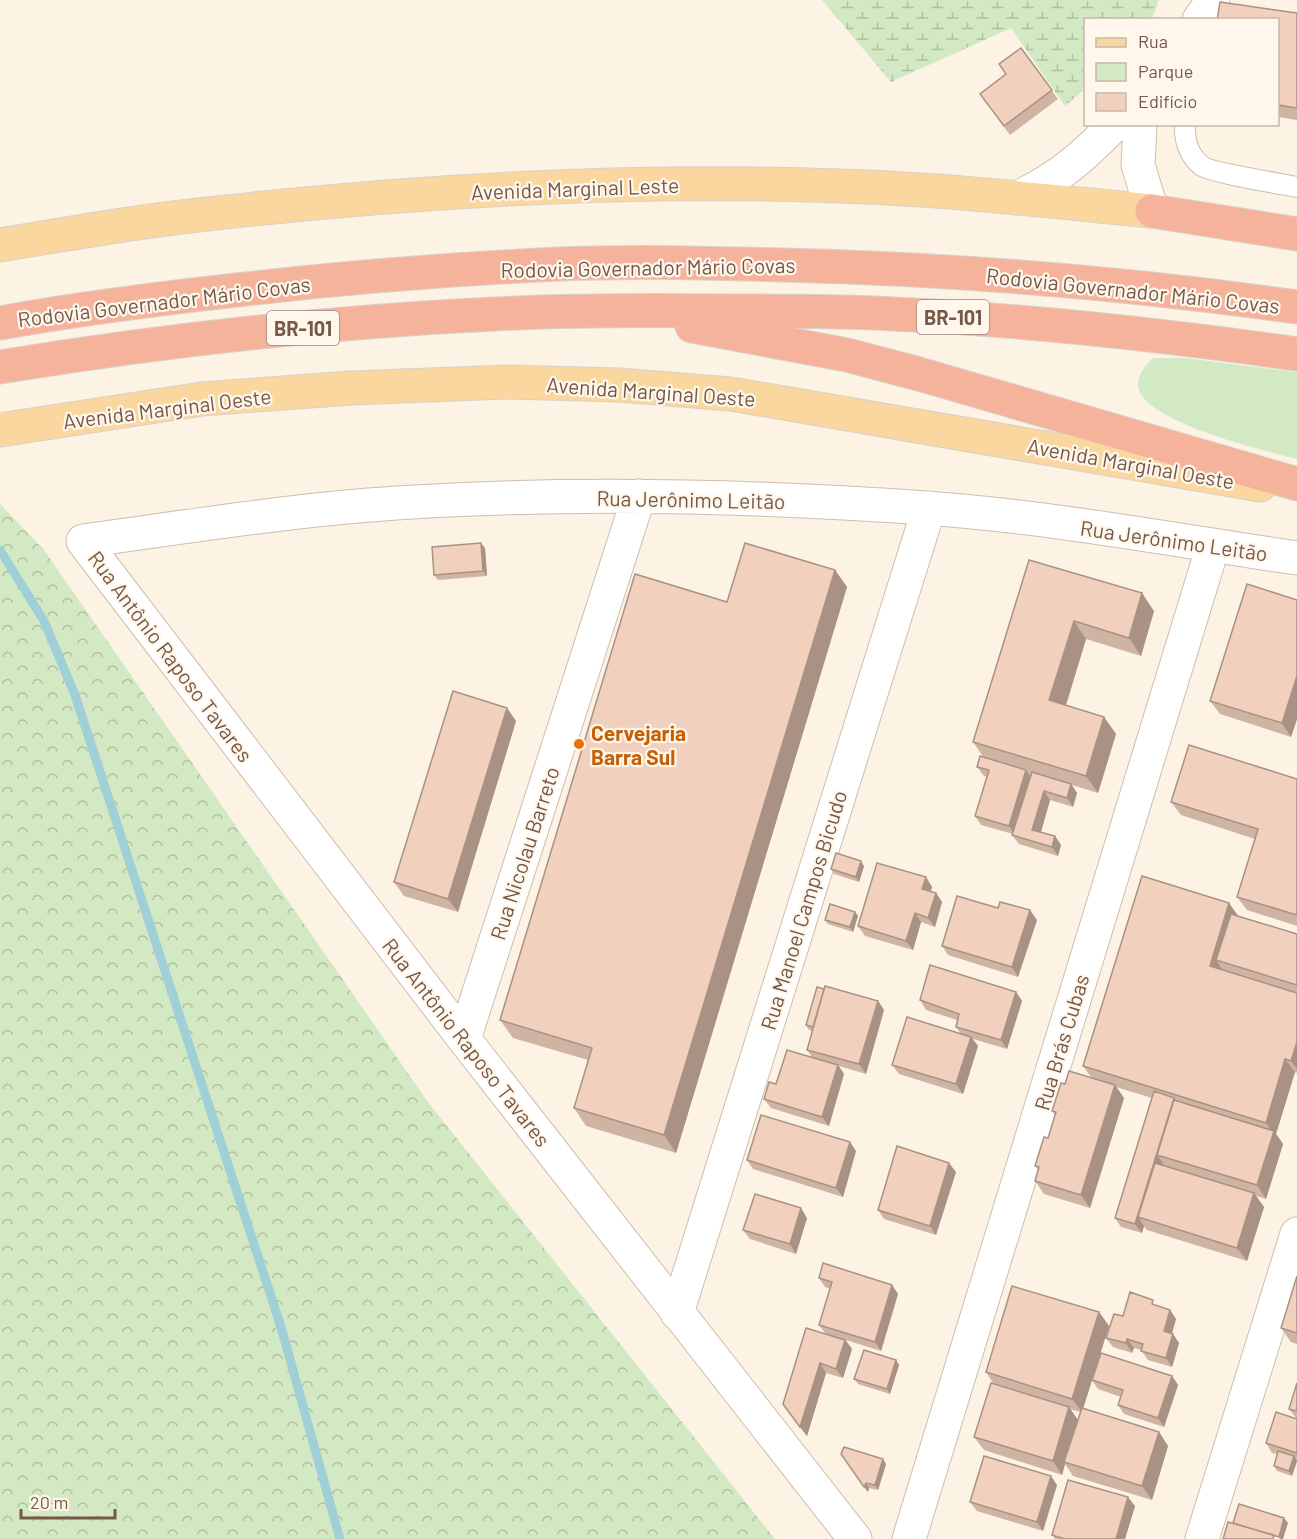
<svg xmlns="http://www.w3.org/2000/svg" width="1297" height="1539" font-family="Barlow,sans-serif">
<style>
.green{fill:#d3e9c3}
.forest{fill:url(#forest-crowns)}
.wetland{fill:url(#wetland-marsh)}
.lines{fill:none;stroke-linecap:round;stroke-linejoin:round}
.stream{stroke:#a0cfd7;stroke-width:9}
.service-casing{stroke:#cfbdae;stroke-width:22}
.minor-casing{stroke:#cfbdae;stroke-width:35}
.secondary-casing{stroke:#d2bcab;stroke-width:35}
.primary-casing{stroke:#d8d1cc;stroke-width:35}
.motorway-casing{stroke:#d8d1cc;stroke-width:35}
.service{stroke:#fff;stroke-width:20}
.minor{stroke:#fff;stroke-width:33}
.secondary{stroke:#fff;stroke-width:33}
.primary{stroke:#fad79e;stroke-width:33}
.motorway{stroke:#f5b39c;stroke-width:33}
.wall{fill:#cfb4a3;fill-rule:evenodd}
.shaded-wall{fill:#a99284}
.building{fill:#f1d1bd;stroke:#a99284;stroke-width:1.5}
.food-dot{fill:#e8710a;stroke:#fff7eb;stroke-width:2}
.labels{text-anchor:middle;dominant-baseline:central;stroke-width:4.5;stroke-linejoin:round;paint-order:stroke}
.shield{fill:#fff7eb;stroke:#9e887a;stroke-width:1.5}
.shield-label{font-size:20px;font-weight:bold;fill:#74594a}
.street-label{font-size:21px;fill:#74594a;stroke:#fff7eb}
.food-label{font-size:21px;font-weight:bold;fill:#c56008;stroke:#fff7eb;text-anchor:start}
</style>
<defs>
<pattern id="forest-crowns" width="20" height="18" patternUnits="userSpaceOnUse" patternTransform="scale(1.5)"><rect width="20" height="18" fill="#d3e9c3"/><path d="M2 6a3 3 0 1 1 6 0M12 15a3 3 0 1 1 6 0" fill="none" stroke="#b0c0a0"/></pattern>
<pattern id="wetland-marsh" width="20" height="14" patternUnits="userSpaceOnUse" patternTransform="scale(1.5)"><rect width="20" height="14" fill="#d3e9c3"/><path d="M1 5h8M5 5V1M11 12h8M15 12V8" fill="none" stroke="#b0c0a0"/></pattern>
</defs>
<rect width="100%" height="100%" fill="#fcf3e5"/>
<!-- green -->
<path class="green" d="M1153 358H1185L1297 372V459C1264 451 1150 423 1139 390 1135 377 1144 367 1153 358Z"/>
<!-- forest -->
<path class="forest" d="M0 504 44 550 428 1102 775 1539H0Z"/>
<!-- wetland -->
<path class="wetland" d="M822 0H1159L1152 19 1086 20 1085 89 1065 106 1011 28 891 82Z"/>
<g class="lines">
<!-- stream -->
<path class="stream" d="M0 550 44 621 75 695 281 1327 340 1539"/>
<!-- service casing -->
<g class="service-casing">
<path id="service" d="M1185 124C1184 140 1189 156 1202 166 1209 172 1282 184 1297 187"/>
</g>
<!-- minor casing -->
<g class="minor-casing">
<path id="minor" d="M464 1039 639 496
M677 1313 929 508
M855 1539 464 1039 83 541C178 528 273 513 369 505 554 491 742 495 926 508 1051 517 1174 540 1297 558
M909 1539 1213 546
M1202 1539 1297 1234"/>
</g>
<!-- secondary casing -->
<g class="secondary-casing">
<path id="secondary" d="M1199 20 1213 0
M1140 124 1138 165 1152 211
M1017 198C1059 178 1083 157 1115 124"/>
</g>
<!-- primary casing -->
<g class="primary-casing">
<path id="primary" d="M0 245C63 235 126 223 190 216 405 191 623 178 839 186 944 189 1048 201 1152 211
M0 430 202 399 351 388 507 382 619 385 731 394 1260 485"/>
</g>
<!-- motorway casing -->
<g class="motorway-casing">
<path id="motorway" d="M1152 211 1297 234
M0 323C82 308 164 298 246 289 350 277 455 269 559 264 634 261 708 263 782 265 954 269 1126 283 1297 307
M692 326 847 355 919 374 1297 484
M0 367C164 340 328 322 494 314 573 310 651 310 730 311 784 311 839 311 893 314 1028 320 1163 335 1297 354"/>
</g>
<!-- service -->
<use href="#service" class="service"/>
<!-- minor -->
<use href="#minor" class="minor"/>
<!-- secondary -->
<use href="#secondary" class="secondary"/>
<!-- primary -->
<use href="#primary" class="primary"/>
<!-- motorway -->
<use href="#motorway" class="motorway"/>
</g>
<!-- wall -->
<path class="wall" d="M1297 13V120L1278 117V20Z
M1021 48 1058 99 1010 135 980 94 1006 74Z
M485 548 487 576 438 580 434 575Z
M1029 560 1154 611 1141 656 1086 639 1066 705 1104 717 1116 734 1098 793 1072 785 1077 793 1073 807 1050 800 1041 832 1055 836 1061 845 1058 856 1019 844 1012 835 1013 834 981 825 975 816 987 777 984 776 977 767 984 758 973 742Z
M835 570 847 587 676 1153 586 1126 574 1108 588 1060 513 1038 500 1020 727 602Z
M1297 600V719L1291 737 1220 714 1210 701Z
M507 708 516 721 458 912 404 896 394 882Z
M1297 779V926L1247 910 1237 897 1255 839 1181 815 1171 802Z
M864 866 859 882 834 874 831 869Z
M926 877 932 887 931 891 936 893 942 902 935 927 921 922 913 950 865 936 858 926Z
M855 912 858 916 853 932 828 924 825 920Z
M1239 916 1297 934V1073L1295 1072 1276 1134 1283 1144 1266 1199 1256 1196 1264 1207 1247 1261 1147 1230 1144 1226 1142 1233 1121 1227 1115 1218 1152 1098 1116 1087 1124 1098 1090 1208 1044 1194 1035 1181 1038 1170 1035 1166 1048 1138 1055 1115 1052 1111 1065 1084 1091 1077 1083 1066Z
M1037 920 1018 977 948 955 942 946Z
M824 989 878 1001 884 1010 866 1074 839 1066 844 1074 829 1126 771 1108 764 1099 776 1084 812 1057 807 1050 812 1031 809 1030 806 1025Z
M1016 992 1022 1001 1007 1049 973 1039 978 1046 963 1094 899 1074 892 1065 961 1034 956 1027 957 1020 926 1010 920 1000Z
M856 1151 843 1197 753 1169 747 1160Z
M956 1172 936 1235 884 1219 878 1210Z
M807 1218 796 1254 750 1239 743 1230Z
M1297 1276V1344L1291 1342 1281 1328Z
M819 1278 892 1285 898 1294 881 1351 846 1340 852 1349 843 1378 826 1373 807 1436 783 1404 825 1333 819 1325 830 1289 825 1287Z
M1158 1306 1170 1310 1176 1319 1172 1333 1179 1343 1172 1367 1148 1360 1141 1350 1134 1348 1132 1353 1113 1347 1106 1338 1123 1316Z
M1099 1312 1109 1326 1094 1372 1172 1376 1178 1385 1164 1427 1124 1414 1118 1405 1121 1397 1098 1389 1092 1380 1083 1409 1159 1432 1168 1446 1152 1500 1073 1476 1065 1464 1062 1475 984 1450 974 1437 993 1383 986 1372ZM1070 1409 1080 1412 1078 1420Z
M896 1360 899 1365 890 1394 858 1384 854 1379Z
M1297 1383V1418H1296L1289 1409Z
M1297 1419V1461L1292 1476 1277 1471 1274 1466 1277 1454 1272 1453 1266 1443Z
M844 1447 886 1464 878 1490 869 1488 868 1492Z
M1057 1485 1043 1531 977 1511 970 1502Z
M1135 1506 1125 1539H1055L1052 1535Z"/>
<!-- shaded-wall -->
<path class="shaded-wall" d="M481 543 485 548 487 576 483 571Z
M835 570 847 587 676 1153 664 1135Z
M1142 593 1154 611 1141 656 1129 638Z
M1074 621 1086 639 1062 718 1049 700Z
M1297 676V719L1291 737 1282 723Z
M507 708 516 721 458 912 448 899Z
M1104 717 1116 734 1098 793 1086 776Z
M1026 770 1032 779 1015 835 1009 826Z
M1071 784 1077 793 1073 807 1067 798Z
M1044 791 1050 800 1039 839 1032 830Z
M1055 836 1061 845 1058 856 1052 847Z
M861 861 864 866 859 882 856 877Z
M926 877 932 887 928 898 922 889Z
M936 893 942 902 935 927 928 918Z
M1229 903 1239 917 1216 960 1222 969 1219 980 1210 966Z
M1030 910 1037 920 1018 977 1012 967Z
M855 912 858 916 853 932 850 927Z
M915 913 921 922 913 950 906 941Z
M1016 992 1022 1001 1007 1049 1001 1040Z
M878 1001 884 1010 866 1074 859 1064Z
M971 1037 978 1046 963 1094 956 1084Z
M1297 1042V1069L1291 1061Z
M1285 1059 1295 1072 1276 1134 1283 1144 1266 1199 1257 1185 1273 1133 1266 1123Z
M838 1065 844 1074 829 1126 822 1117Z
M1115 1085 1124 1098 1090 1208 1081 1195Z
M1174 1098 1181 1107 1157 1155 1163 1163 1146 1219 1138 1217 1144 1226 1142 1233 1135 1224Z
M850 1142 856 1151 843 1197 836 1188Z
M949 1163 956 1172 936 1235 930 1226Z
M1254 1193 1264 1207 1247 1261 1237 1248Z
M801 1208 807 1218 796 1254 790 1244Z
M892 1285 898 1294 881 1351 875 1342Z
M1170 1310 1176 1319 1170 1340 1164 1331Z
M1099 1312 1109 1326 1082 1412 1072 1399Z
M1173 1334 1179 1343 1172 1367 1166 1358Z
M1127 1339 1134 1348 1132 1353 1126 1343Z
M845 1340 852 1349 843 1378 836 1369Z
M896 1360 899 1365 890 1394 887 1389Z
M820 1363 826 1373 807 1436 800 1427Z
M1172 1376 1178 1385 1164 1427 1158 1418Z
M1069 1407 1078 1420 1064 1462 1065 1464 1062 1475 1053 1461Z
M1159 1432 1168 1446 1152 1500 1142 1486Z
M1294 1456 1297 1461 1292 1476 1289 1471Z
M883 1459 886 1464 878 1490 875 1485Z
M1051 1476 1057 1485 1043 1531 1037 1522Z
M866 1483 869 1488 868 1492 864 1487Z
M1128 1497 1135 1506 1125 1539H1116Z
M1284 1518 1288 1523 1283 1539H1280L1279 1537Z"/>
<!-- building -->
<path class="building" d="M1220 2 1297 13V108L1278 105V20H1217Z
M1021 48 1052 90 1004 126 980 94 1006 74 999 64Z
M481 543 483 571 434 575 432 547Z
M745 543 835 570 664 1135 574 1108 592 1048 500 1020 635 574 727 602Z
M1029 560 1142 593 1129 638 1074 621 1049 700 1104 717 1086 776 973 742Z
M1247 584 1297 600V676L1282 723 1210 701Z
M453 691 507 708 448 899 394 882Z
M1189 745 1297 779V915L1237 897 1258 829 1171 802Z
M980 756 1026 770 1009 826 975 816 989 770 977 767Z
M1032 772 1071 784 1067 798 1044 791 1032 830 1055 836 1052 847 1012 835Z
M836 853 861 861 856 877 831 869Z
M877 863 926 877 922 889 936 893 928 918 915 913 906 941 858 926Z
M1142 876 1229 903 1210 966 1297 993V1042L1291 1061 1285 1059 1266 1123 1083 1066Z
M957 896 998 908 1000 902 1030 910 1012 967 942 946Z
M830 904 855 912 850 927 825 920Z
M1231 914 1297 934V985L1216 960Z
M930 965 1016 992 1001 1040 956 1027 959 1014 920 1000Z
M825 986 878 1001 859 1064 807 1050Z
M817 987 824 989 813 1027 806 1025Z
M907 1017 971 1037 956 1084 892 1065Z
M787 1050 838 1065 822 1117 764 1099 769 1082 776 1084Z
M1069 1071 1115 1085 1081 1195 1035 1181 1039 1167 1035 1166 1044 1137 1048 1138 1056 1112 1052 1111 1061 1083 1065 1084Z
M1154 1091 1174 1098 1135 1224 1115 1218Z
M1174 1100 1274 1131 1257 1185 1157 1155Z
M761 1115 850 1142 836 1188 747 1160Z
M897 1146 949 1163 930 1226 878 1210Z
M1155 1163 1254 1193 1237 1248 1138 1217Z
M755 1194 801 1208 790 1244 743 1230Z
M823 1263 892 1285 875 1342 819 1325 832 1282 819 1278Z
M1297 1276V1333L1281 1328Z
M1012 1286 1099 1312 1072 1399 986 1372Z
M1130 1292 1153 1300 1152 1304 1170 1310 1164 1331 1173 1334 1166 1358 1141 1351 1143 1344 1127 1339 1126 1343 1106 1338 1114 1314 1123 1316Z
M806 1328 845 1340 836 1369 820 1363 800 1427 783 1404Z
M864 1350 896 1360 887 1389 854 1379Z
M1101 1353 1172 1376 1158 1418 1118 1405 1123 1390 1092 1380Z
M991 1383 1069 1407 1053 1461 974 1437Z
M1297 1383V1411L1289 1409Z
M1082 1408 1159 1432 1142 1486 1064 1462Z
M1276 1412 1297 1419V1453L1266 1443Z
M844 1447 883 1459 875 1485 866 1483 864 1487 841 1454Z
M1278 1451 1294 1456 1289 1471 1274 1466Z
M984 1456 1051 1476 1037 1522 970 1502Z
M1068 1480 1128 1497 1116 1539H1065L1052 1535Z
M1239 1504 1284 1518 1279 1537 1233 1523Z
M1228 1522 1274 1535 1273 1539H1223Z"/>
<!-- markers -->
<circle class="food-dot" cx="579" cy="744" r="6"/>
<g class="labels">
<!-- shield labels -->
<g class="shield">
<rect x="917" y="300" width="72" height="34" rx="4.5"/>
<rect x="267" y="311" width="72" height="34" rx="4.5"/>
</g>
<g class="shield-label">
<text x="953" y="317">BR-101</text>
<text x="303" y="328">BR-101</text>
</g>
<!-- street labels -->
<g class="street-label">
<text transform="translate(575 188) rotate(-2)">Avenida Marginal Leste</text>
<text transform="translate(648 267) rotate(-1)">Rodovia Governador Mário Covas</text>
<text transform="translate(1133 290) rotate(6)">Rodovia Governador Mário Covas</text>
<text transform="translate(164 301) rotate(-7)">Rodovia Governador Mário Covas</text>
<text transform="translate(651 391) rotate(4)">Avenida Marginal Oeste</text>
<text transform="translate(167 408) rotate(-7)">Avenida Marginal Oeste</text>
<text transform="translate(1131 463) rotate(10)">Avenida Marginal Oeste</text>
<text transform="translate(691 499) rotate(1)">Rua Jerônimo Leitão</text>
<text transform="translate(1174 540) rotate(8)">Rua Jerônimo Leitão</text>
<text transform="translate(171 656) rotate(53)">Rua Antônio Raposo Tavares</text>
<text transform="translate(524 853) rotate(-72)">Rua Nicolau Barreto</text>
<text transform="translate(803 910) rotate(-73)">Rua Manoel Campos Bicudo</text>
<text transform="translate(467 1042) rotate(52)">Rua Antônio Raposo Tavares</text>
<text transform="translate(1061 1042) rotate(-73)">Rua Brás Cubas</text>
</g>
<!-- food labels -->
<g class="food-label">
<text x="591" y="732">Cervejaria<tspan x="591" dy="24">Barra Sul</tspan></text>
</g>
</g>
<!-- legend -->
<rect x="1084" y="18" width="195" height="108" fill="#fff7eb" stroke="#c7b8ab" stroke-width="1.5"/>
<rect x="1096" y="38" width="30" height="9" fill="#fad79e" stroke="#c7b8ab" stroke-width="1.5"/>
<text x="1138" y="48" font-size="18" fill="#74594a">Rua</text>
<rect x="1096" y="63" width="30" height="18" fill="#d3e9c3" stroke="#c7b8ab" stroke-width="1.5"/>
<text x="1138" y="78" font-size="18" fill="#74594a">Parque</text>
<rect x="1096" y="93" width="30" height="18" fill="#f1d1bd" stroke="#c7b8ab" stroke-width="1.5"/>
<text x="1138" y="108" font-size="18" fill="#74594a">Edifício</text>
<!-- scale -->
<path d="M21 1509v9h94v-9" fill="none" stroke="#74594a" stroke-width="3"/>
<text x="30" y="1509" font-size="18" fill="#74594a" stroke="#fff7eb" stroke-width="4.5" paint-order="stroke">20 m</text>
</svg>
